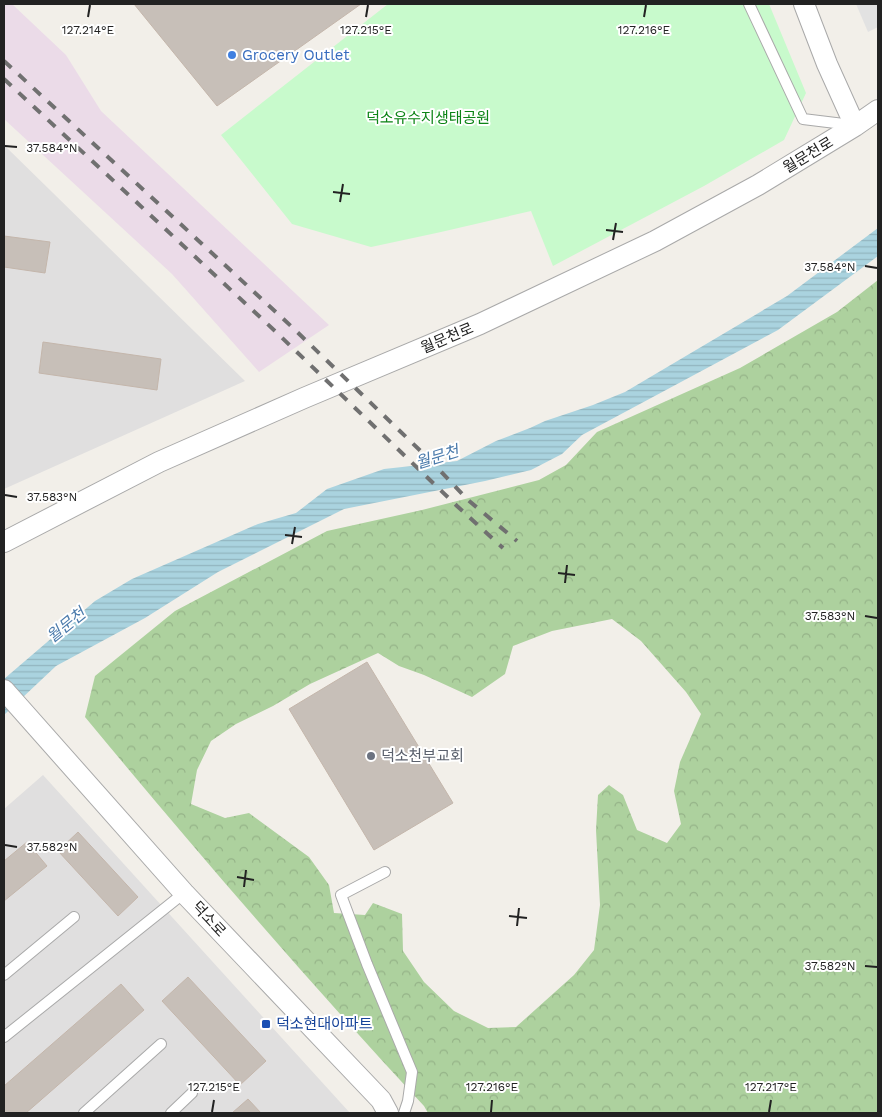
<svg xmlns="http://www.w3.org/2000/svg" width="882" height="1117" font-family="'Work Sans','Noto Sans KR',sans-serif">
<style>
.residential{fill:#e0dfdf}
.railway{fill:#ebdbe8}
.forest{fill:url(#forest-crowns);fill-rule:evenodd}
.park{fill:#c8facc}
.parking{fill:#e2e2e2}
.water{fill:url(#water-rules)}
.building{fill:#c7bfb8;stroke:#c4b6ab}
.lines{fill:none;stroke-linecap:round;stroke-linejoin:round}
.lane-casing{stroke:#a9a9a9;stroke-width:12}
.street-casing{stroke:#a9a9a9;stroke-width:22}
.lane{stroke:#fff;stroke-width:10}
.street{stroke:#fff;stroke-width:20}
.rail{stroke:#707070;stroke-width:4;stroke-dasharray:10 10;stroke-linecap:butt}
.ticks{fill:none;stroke:#222;stroke-width:2}
.shop-dot{fill:#3f7fe0;stroke:#fff;stroke-width:2}
.worship-dot{fill:#6b7280;stroke:#fff;stroke-width:2}
.transit-dot{fill:#1a4fb4;stroke:#fff;stroke-width:2}
.labels{text-anchor:middle;dominant-baseline:central;stroke-width:4;stroke-linejoin:round;paint-order:stroke}
.shop-label{font-size:15px;fill:#366cbe;stroke:#fff;text-anchor:start}
.park-label{font-size:15px;fill:#0c8416;stroke:#fff}
.street-label{font-size:15px;fill:#222;stroke:#fff}
.worship-label{font-size:15px;fill:#5b616d;stroke:#fff;text-anchor:start}
.transit-label{font-size:15px;fill:#164399;stroke:#fff;text-anchor:start}
.water-label{font-size:16px;font-style:italic;fill:#4a7aab;stroke:#fff}
.ticks-label{font-size:12px;text-anchor:middle;fill:#222;stroke:#fff;stroke-width:4;stroke-linejoin:round;paint-order:stroke}
</style>
<defs>
<pattern id="forest-crowns" width="20" height="18" patternUnits="userSpaceOnUse" patternTransform="scale(1.25)"><rect width="20" height="18" fill="#add19e"/><path d="M2 6a3 3 0 1 1 6 0M12 15a3 3 0 1 1 6 0" fill="none" stroke="#95b388"/></pattern>
<pattern id="water-rules" width="6" height="5" patternUnits="userSpaceOnUse" patternTransform="scale(1.25)"><rect width="6" height="5" fill="#aad3df"/><path d="M0 2.5h6" fill="none" stroke="#92b5bf"/></pattern>
</defs>
<rect width="100%" height="100%" fill="#f2efe9"/>
<!-- residential -->
<path class="residential" d="M4 145 245 381 4 489Z
M43 775 350 1113H4V809Z"/>
<!-- railway -->
<path class="railway" d="M4 4H12L66 55 101 111 329 325 259 372 172 274 4 119Z"/>
<!-- forest -->
<path class="forest" d="M878 280V1113H428L424 1106C307 980 195 850 85 717L95 676 175 611 327 531 422 510 539 480 566 465 597 432 740 368 837 312ZM612 619 641 641 686 692 701 714 680 762 674 791 681 824 667 843 637 830 623 795 609 785 598 795 596 830 600 905 594 950 574 975 516 1027 488 1028 454 1011 424 982 403 951 402 914 373 903 365 915 334 913 329 885 309 857 249 813 225 818 191 804 197 770 211 741 236 724 273 706 310 684 378 653 399 666 424 675 472 697 505 674 513 646 552 631Z"/>
<!-- park -->
<path class="park" d="M388 4H769L806 93 784 140 704 186 553 266 531 211 441 232 371 247 292 224 221 135Z"/>
<!-- parking -->
<path class="parking" d="M856 4H878V27L868 32Z"/>
<!-- water -->
<path class="water" d="M878 228V256L778 330 582 435 562 454 531 470 485 481 344 509 218 572 145 618 56 666 4 715V679L95 601 132 579 258 524 296 513 327 489 384 469 457 461 496 441 530 428 545 421 593 405 625 392 787 296Z"/>
<!-- building -->
<path class="building" d="M134 4H361L217 106Z
M4 236 50 242 45 273 4 267Z
M43 342 161 359 157 390 39 373Z
M367 662 453 803 374 850 289 709Z
M78 832 138 897 118 916 58 851Z
M27 842 47 866 4 901V861Z
M188 977 266 1061 240 1085 162 1001Z
M121 984 144 1010 26 1113H4V1086Z
M248 1099 261 1113H232Z"/>
<g class="lines">
<!-- lane casing -->
<g class="lane-casing">
<path id="lane" d="M749 4 803 119 852 125
M385 872 341 895 367 964 412 1072 408 1101 404 1113
M4 975 74 917
M4 1037 184 893
M84 1113 161 1044
M171 1113 192 1093"/>
</g>
<!-- street casing -->
<g class="street-casing">
<path id="street" d="M804 4 827 64 855 126
M4 542 159 462 304 398 480 324 655 241 758 185 855 126 878 110
M4 690 184 893 381 1100 388 1113"/>
</g>
<!-- lane -->
<use href="#lane" class="lane"/>
<!-- street -->
<use href="#street" class="street"/>
<!-- rail -->
<path class="rail" d="M4 61 292 327 431 461 468 500 517 541
M4 79 275 331 457 506 503 548"/>
</g>
<!-- ticks -->
<path class="ticks" d="M88 17 90 5M366 17 368 5M644 17 646 5M5 146 17 147M333 192 350 194M340 202 343 184M606 230 623 232M613 240 616 223M865 266 877 268M5 495 17 497M285 535 302 537M292 544 295 527M558 573 575 575M565 583 567 565M865 616 877 618M5 845 17 847M237 877 254 880M244 887 246 870M509 916 527 918M517 926 519 908M865 966 877 967M212 1112 214 1100M491 1112 492 1100M769 1112 771 1100"/>
<!-- markers -->
<circle class="shop-dot" cx="232" cy="55" r="5"/>
<circle class="worship-dot" cx="371" cy="756" r="5"/>
<rect class="transit-dot" x="261" y="1019" width="10" height="10" rx="2.5"/>
<g class="labels">
<!-- shop labels -->
<g class="shop-label">
<text x="242" y="55">Grocery Outlet</text>
</g>
<!-- park labels -->
<g class="park-label">
<text x="428" y="118">덕소유수지생태공원</text>
</g>
<!-- street labels -->
<g class="street-label">
<text transform="translate(808 155) rotate(-31)">월문천로</text>
<text transform="translate(447 338) rotate(-23)">월문천로</text>
<text transform="translate(209 919) rotate(47)">덕소로</text>
</g>
<!-- worship labels -->
<g class="worship-label">
<text x="381" y="756">덕소천부교회</text>
</g>
<!-- transit labels -->
<g class="transit-label">
<text x="276" y="1024">덕소현대아파트</text>
</g>
<!-- water labels -->
<g class="water-label">
<text transform="translate(437 457) rotate(-17)">월문천</text>
<text transform="translate(66 625) rotate(-39)">월문천</text>
</g>
</g>
<g class="ticks-label">
<text x="88" y="34">127.214°E</text>
<text x="366" y="34">127.215°E</text>
<text x="644" y="34">127.216°E</text>
<text x="52" y="152">37.584°N</text>
<text x="830" y="271">37.584°N</text>
<text x="52" y="501">37.583°N</text>
<text x="830" y="620">37.583°N</text>
<text x="52" y="851">37.582°N</text>
<text x="830" y="970">37.582°N</text>
<text x="214" y="1091">127.215°E</text>
<text x="492" y="1091">127.216°E</text>
<text x="771" y="1091">127.217°E</text>
</g>
<!-- border -->
<rect width="882" height="1117" fill="none" stroke="#222222" stroke-width="10"/>
</svg>
